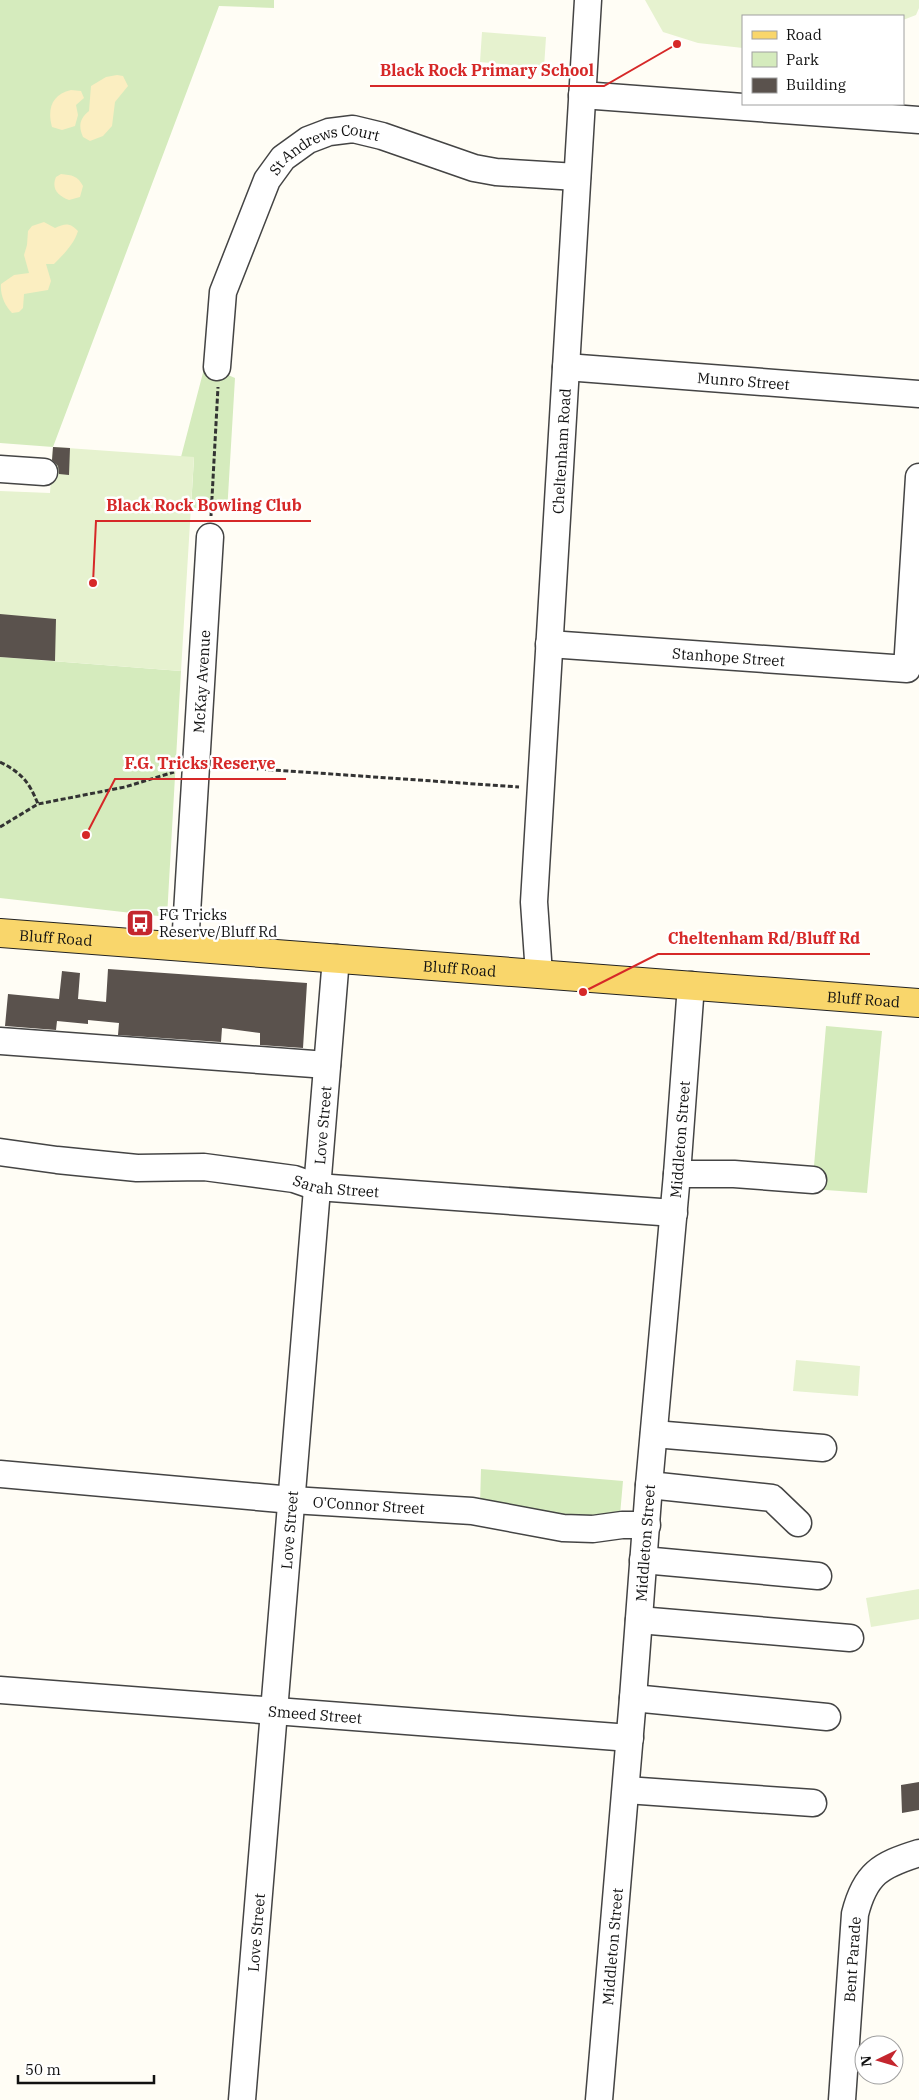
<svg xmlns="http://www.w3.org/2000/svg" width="919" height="2100" font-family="'IBM Plex Serif',serif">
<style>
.green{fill:#d5ebbd}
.sand{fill:#fbeec1}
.pitch{fill:#e6f2cf}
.building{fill:#5a524d}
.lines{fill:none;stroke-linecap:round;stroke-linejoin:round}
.minor-casing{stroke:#444;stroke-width:29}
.major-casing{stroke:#222;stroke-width:30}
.path{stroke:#333;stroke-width:3;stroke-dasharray:5 2.5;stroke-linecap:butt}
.minor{stroke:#fff;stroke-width:26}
.major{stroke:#f9d66b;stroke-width:28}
.labels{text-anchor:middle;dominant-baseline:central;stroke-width:5;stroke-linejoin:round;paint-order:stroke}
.street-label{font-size:15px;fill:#111;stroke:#fff}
.poi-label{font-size:15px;fill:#111;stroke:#fff;text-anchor:start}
.leader{fill:none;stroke:#d62828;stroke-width:2}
.callout-dot{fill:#d62828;stroke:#fff;stroke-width:2}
.callout-label{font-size:16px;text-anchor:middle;font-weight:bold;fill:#d62828;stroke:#fff;stroke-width:5;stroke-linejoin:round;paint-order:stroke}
</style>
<rect width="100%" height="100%" fill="#fffdf5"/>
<!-- green -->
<path class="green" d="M0 0H274V8L219 6 53 447 0 443Z
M205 365 235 378 227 513 219 510 191 508 194 458 181 457Z
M0 657 181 671 167 917 0 898Z
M826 1026 882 1031 867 1193 812 1189Z
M481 1469 623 1481 620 1515 603 1520 480 1505Z"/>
<!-- sand -->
<path class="sand" d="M117 75 123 76 128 86 115 102 112 126 103 136 90 141 83 137C78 126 80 118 89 111L91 86 106 77Z
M71 90 81 91 84 98 76 105 78 115 75 126 62 130 52 127C47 109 52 94 71 90Z
M61 174C72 175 78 176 83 186L80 197 69 200C58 196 51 189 56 177Z
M44 222 55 228C66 223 70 223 78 231 74 244 64 254 54 264H46L51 281 48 290 24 294 23 308 19 312 12 313C5 306 0 295 1 284L14 275 29 273 24 255 27 245 28 231 32 226Z"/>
<!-- pitch -->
<path class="pitch" d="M645 0H919V8L916 15 903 20V16H743V48L698 43 663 32Z
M482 32 546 37 544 68 480 62Z
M53 447 194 457 181 671 0 657V491L50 493Z
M796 1360 860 1366 858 1396 793 1391Z
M919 1589V1619L871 1627 866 1598Z"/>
<!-- building -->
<path class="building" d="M53 447 70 448 69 475 59 474 58 466 52 460Z
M0 614 56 619 55 661 0 657Z
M108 969 307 983 303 1048 260 1045V1033L222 1028 221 1042 118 1035 119 1023 88 1020V1024L57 1021 56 1030 5 1026 8 994 59 999 62 971 80 973 78 999 106 1002Z
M919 1782V1810L902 1813 901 1785Z"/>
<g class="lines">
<!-- minor casing -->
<g class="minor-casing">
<g id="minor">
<path d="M582 95 919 120"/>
<path id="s1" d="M217 367 223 292 267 180 283 158 308 140 329 132 353 129 382 136 474 168 496 172 577 177"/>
<path id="s2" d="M566 367 919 394"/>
<path d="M0 469 44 472"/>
<path id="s3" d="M549 644 907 669 919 477"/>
<path id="s4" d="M185 946 210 537"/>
<path id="s5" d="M539 974 534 902 588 0"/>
<path d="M0 1041 327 1065"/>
<path id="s6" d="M0 1152 57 1160 137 1168 204 1167 294 1179 317 1187 674 1213"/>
<path d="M677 1174H734L813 1180"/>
<path d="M654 1434 823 1448"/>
<path id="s7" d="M0 1474 292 1500 472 1511 563 1528 593 1529 622 1525H647"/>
<path d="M649 1485 772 1498 798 1523"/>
<path d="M643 1560 818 1576"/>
<path d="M639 1620 850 1638"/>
<path id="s8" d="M0 1690 630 1738"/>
<path d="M633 1698 827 1717"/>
<path d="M626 1790 813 1803"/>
<path id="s9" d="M242 2100 336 958"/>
<path id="s10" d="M599 2100 633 1698 649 1485 677 1174 691 985"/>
<path id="s11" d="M842 2100 855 1914C865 1874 880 1865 919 1853"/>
</g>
</g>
<!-- major casing -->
<g class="major-casing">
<g id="major">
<path id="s12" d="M0 933 919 1003"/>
</g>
</g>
<!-- path -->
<path class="path" d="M211 516 218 387
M0 762C22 773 29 782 38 804
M216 766 519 787
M0 827 38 804 125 787 174 772"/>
<!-- minor -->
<use href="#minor" class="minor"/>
<!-- major -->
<use href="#major" class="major"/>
</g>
<!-- icons -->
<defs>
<g id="bus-square" transform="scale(1.4375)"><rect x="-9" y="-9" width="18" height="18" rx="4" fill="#c4262e" stroke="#fff"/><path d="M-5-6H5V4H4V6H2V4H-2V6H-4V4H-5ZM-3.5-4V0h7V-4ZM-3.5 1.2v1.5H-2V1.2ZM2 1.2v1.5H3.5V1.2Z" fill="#fff"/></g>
</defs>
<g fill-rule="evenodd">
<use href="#bus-square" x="140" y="923"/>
</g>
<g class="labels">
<!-- street labels -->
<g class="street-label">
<text stroke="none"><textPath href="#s1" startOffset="266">St Andrews Court</textPath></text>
<text stroke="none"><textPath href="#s2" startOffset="178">Munro Street</textPath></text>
<text stroke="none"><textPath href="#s5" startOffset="524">Cheltenham Road</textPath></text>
<text stroke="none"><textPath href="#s3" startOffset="180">Stanhope Street</textPath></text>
<text stroke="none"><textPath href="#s4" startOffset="265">McKay Avenue</textPath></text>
<text stroke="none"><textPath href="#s12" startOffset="56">Bluff Road</textPath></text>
<text stroke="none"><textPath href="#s12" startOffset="461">Bluff Road</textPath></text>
<text stroke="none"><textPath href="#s12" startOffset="866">Bluff Road</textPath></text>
<text stroke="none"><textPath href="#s9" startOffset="978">Love Street</textPath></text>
<text stroke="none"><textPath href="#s10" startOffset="964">Middleton Street</textPath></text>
<text stroke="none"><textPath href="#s6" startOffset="339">Sarah Street</textPath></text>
<text stroke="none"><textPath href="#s7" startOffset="370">O'Connor Street</textPath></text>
<text stroke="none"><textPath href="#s9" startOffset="572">Love Street</textPath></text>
<text stroke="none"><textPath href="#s10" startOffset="559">Middleton Street</textPath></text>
<text stroke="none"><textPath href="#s8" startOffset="316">Smeed Street</textPath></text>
<text stroke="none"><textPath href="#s9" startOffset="168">Love Street</textPath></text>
<text stroke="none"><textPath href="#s10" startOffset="154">Middleton Street</textPath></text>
<text stroke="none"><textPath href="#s11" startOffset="141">Bent Parade</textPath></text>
</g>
<!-- poi labels -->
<g class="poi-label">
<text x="159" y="914">FG Tricks<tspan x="159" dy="17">Reserve/Bluff Rd</tspan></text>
</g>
</g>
<!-- callouts -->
<path class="leader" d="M677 44L604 86H370M93 583L96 521H311M86 835L115 779H286M583 992L658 954H870"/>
<g class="callout-dot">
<circle cx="677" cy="44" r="5"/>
<circle cx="93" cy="583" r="5"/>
<circle cx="86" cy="835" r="5"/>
<circle cx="583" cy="992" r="5"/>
</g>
<g class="callout-label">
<text x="487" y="76">Black Rock Primary School</text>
<text x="204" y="511">Black Rock Bowling Club</text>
<text x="200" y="769">F.G. Tricks Reserve</text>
<text x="764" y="944">Cheltenham Rd/Bluff Rd</text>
</g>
<!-- legend -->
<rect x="742" y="15" width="162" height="90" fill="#ffffff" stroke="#a0a0a0"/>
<rect x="752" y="31" width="25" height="8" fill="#f9d66b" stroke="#a0a0a0"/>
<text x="786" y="40" font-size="15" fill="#111111">Road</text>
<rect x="752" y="52" width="25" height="15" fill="#d5ebbd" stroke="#a0a0a0"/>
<text x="786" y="65" font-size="15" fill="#111111">Park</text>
<rect x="752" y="78" width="25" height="15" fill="#5a524d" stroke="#a0a0a0"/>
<text x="786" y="90" font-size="15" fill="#111111">Building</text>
<!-- north arrow -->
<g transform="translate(879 2060) rotate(265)"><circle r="24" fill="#ffffff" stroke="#a0a0a0"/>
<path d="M0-4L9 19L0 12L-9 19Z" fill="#c4262e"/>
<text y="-8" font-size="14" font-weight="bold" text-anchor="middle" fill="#111111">N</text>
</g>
<!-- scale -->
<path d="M18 2075v8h136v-8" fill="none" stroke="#111111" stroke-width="2.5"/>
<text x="25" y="2075" font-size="15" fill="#111111" stroke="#ffffff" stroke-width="4" paint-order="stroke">50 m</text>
</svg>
